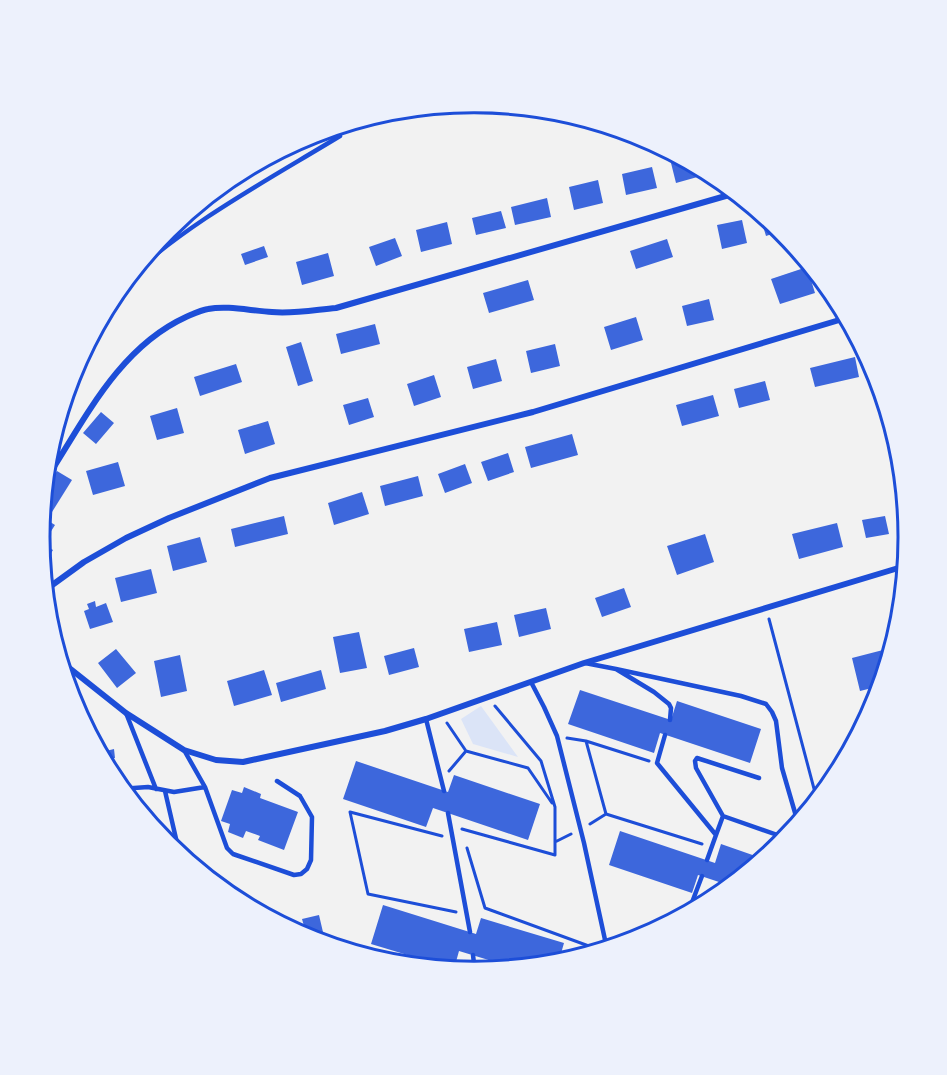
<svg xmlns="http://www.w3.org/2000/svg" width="947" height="1075" font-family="'Source Sans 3',sans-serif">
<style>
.green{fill:#dbe4f7}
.building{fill:#3d67dc}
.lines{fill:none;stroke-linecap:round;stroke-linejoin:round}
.path{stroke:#1d4ed8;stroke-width:3}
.service{stroke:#1d4ed8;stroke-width:4.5}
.minor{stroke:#1d4ed8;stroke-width:6}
.rim{fill:none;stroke:#1d4ed8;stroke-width:3}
</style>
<rect width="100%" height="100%" fill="#f2f2f2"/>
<!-- green -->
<path class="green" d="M481 706 518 757 473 744 461 719Z"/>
<!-- building -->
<path class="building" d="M683 159 699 168 701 176 676 183 671 163Z
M652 167 657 188 626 195 622 174Z
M598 180 603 203 574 210 569 187Z
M547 198 551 217 515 225 511 207Z
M501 211 506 228 476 235 472 218Z
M759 213 781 231 766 236Z
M742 220 747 243 722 249 717 225Z
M447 222 452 244 421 252 416 230Z
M395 238 402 256 376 266 369 247Z
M667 239 673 257 636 269 630 251Z
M264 246 268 257 245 265 241 254Z
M328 253 334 276 302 285 296 262Z
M807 267 815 293 780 304 771 279Z
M528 280 534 300 489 313 483 293Z
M709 299 714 320 687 326 682 306Z
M636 317 643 340 611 350 604 327Z
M375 324 380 344 341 354 336 334Z
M301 342 313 381 298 386 286 347Z
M555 344 560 366 531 373 526 351Z
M855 357 859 377 815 387 810 368Z
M496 359 502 381 473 389 467 367Z
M236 364 242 382 200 396 194 377Z
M434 375 441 397 414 406 407 384Z
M765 381 770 400 739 408 734 389Z
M713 395 719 416 682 426 676 405Z
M368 398 374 417 349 425 343 405Z
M177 408 184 433 157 440 150 416Z
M101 412 114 423 96 444 83 433Z
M268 421 275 444 245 454 238 430Z
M572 434 578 455 531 468 525 447Z
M508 453 514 472 488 481 481 462Z
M118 462 125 486 93 495 86 471Z
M465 464 472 483 445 493 438 474Z
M57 471 72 480 47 520 55 525 43 544 53 550 42 568 39 537 43 494Z
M418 476 423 496 385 506 380 486Z
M362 492 369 514 334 525 328 503Z
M284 516 288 534 235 547 231 529Z
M885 516 889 534 866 538 862 520Z
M837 523 843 547 799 559 792 534Z
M705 534 714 562 677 575 667 546Z
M200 537 207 562 173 571 167 546Z
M151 569 157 593 121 602 115 578Z
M624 588 631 607 602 617 595 598Z
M95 601 96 607 106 603 113 622 90 629 84 611 89 609 87 604Z
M546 608 551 629 519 637 514 615Z
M497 622 502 645 469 652 464 629Z
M359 632 367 668 340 673 333 637Z
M414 648 419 667 389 675 384 656Z
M116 649 136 673 117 688 98 663Z
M883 650 887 664 880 686 860 691 852 658Z
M180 655 187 691 161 697 154 661Z
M264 670 272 695 234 706 227 681Z
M321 670 326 689 281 702 276 683Z
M580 690 671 720 677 701 761 729 750 763 660 733 654 753 568 724Z
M114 749 115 758 102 761 98 753Z
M356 761 448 792 454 775 540 804 528 840 433 808 426 827 343 799Z
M244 787 261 794 260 798 298 812 284 850 258 840 260 836 246 831 243 838 228 832 230 824 221 821 232 790 242 793Z
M620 831 715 863 721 844 764 859 731 886 698 875 692 893 609 865Z
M383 905 476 934 481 918 564 943 558 964 515 968 459 951 454 969 371 944Z
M319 915 326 945 307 939 304 926 302 919Z"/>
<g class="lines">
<!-- path -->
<path class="path" d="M769 619 817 800
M447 723 466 751 528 768 552 803
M567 738 586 741
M649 761 586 741 606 814 702 844
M449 771 466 751
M139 799 146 820
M590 824 606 814
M462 829 555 855V807L541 761 495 706
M442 836 350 812 368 894 456 912
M555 842 571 834
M467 848 485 908 597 949"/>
<!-- service -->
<path class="service" d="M121 285C183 225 266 181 340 136
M56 424 58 460
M585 663 616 669 654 692 669 704 671 708 670 720
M616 669 741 696 766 704 772 712 776 721 782 768 798 823
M531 682 544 707 557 736 584 843 607 949
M126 713 156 789
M426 719 444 791
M665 735 657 763 716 835 707 860
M184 750 205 787 227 848 233 854 294 875 301 874 307 869 311 860 312 817 300 796 277 781
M759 778 700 759 697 758 695 761 696 768 723 816 786 838
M120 789 148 787 174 792 205 787
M165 791 180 856
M448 813 470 932
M716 835 723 816
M688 913 702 876
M365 952 417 966
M473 955 475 972"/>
<!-- minor -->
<path class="minor" d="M45 481C84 421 118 348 186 317 193 314 201 310 208 309 228 305 251 311 272 312 293 314 314 310 336 308L736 193
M44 591 84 562 126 538 169 518 270 478 533 412 846 318
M58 659 126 713 184 750 216 760 243 762 385 731 426 719 584 663 905 566"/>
</g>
<!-- crop -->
<path d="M0 0H947V1075H0ZM50 537a424 424 0 1 1 848 0a424 424 0 1 1-848 0Z" fill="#edf1fc" fill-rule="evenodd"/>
<path class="rim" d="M50 537a424 424 0 1 1 848 0a424 424 0 1 1-848 0Z"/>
</svg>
